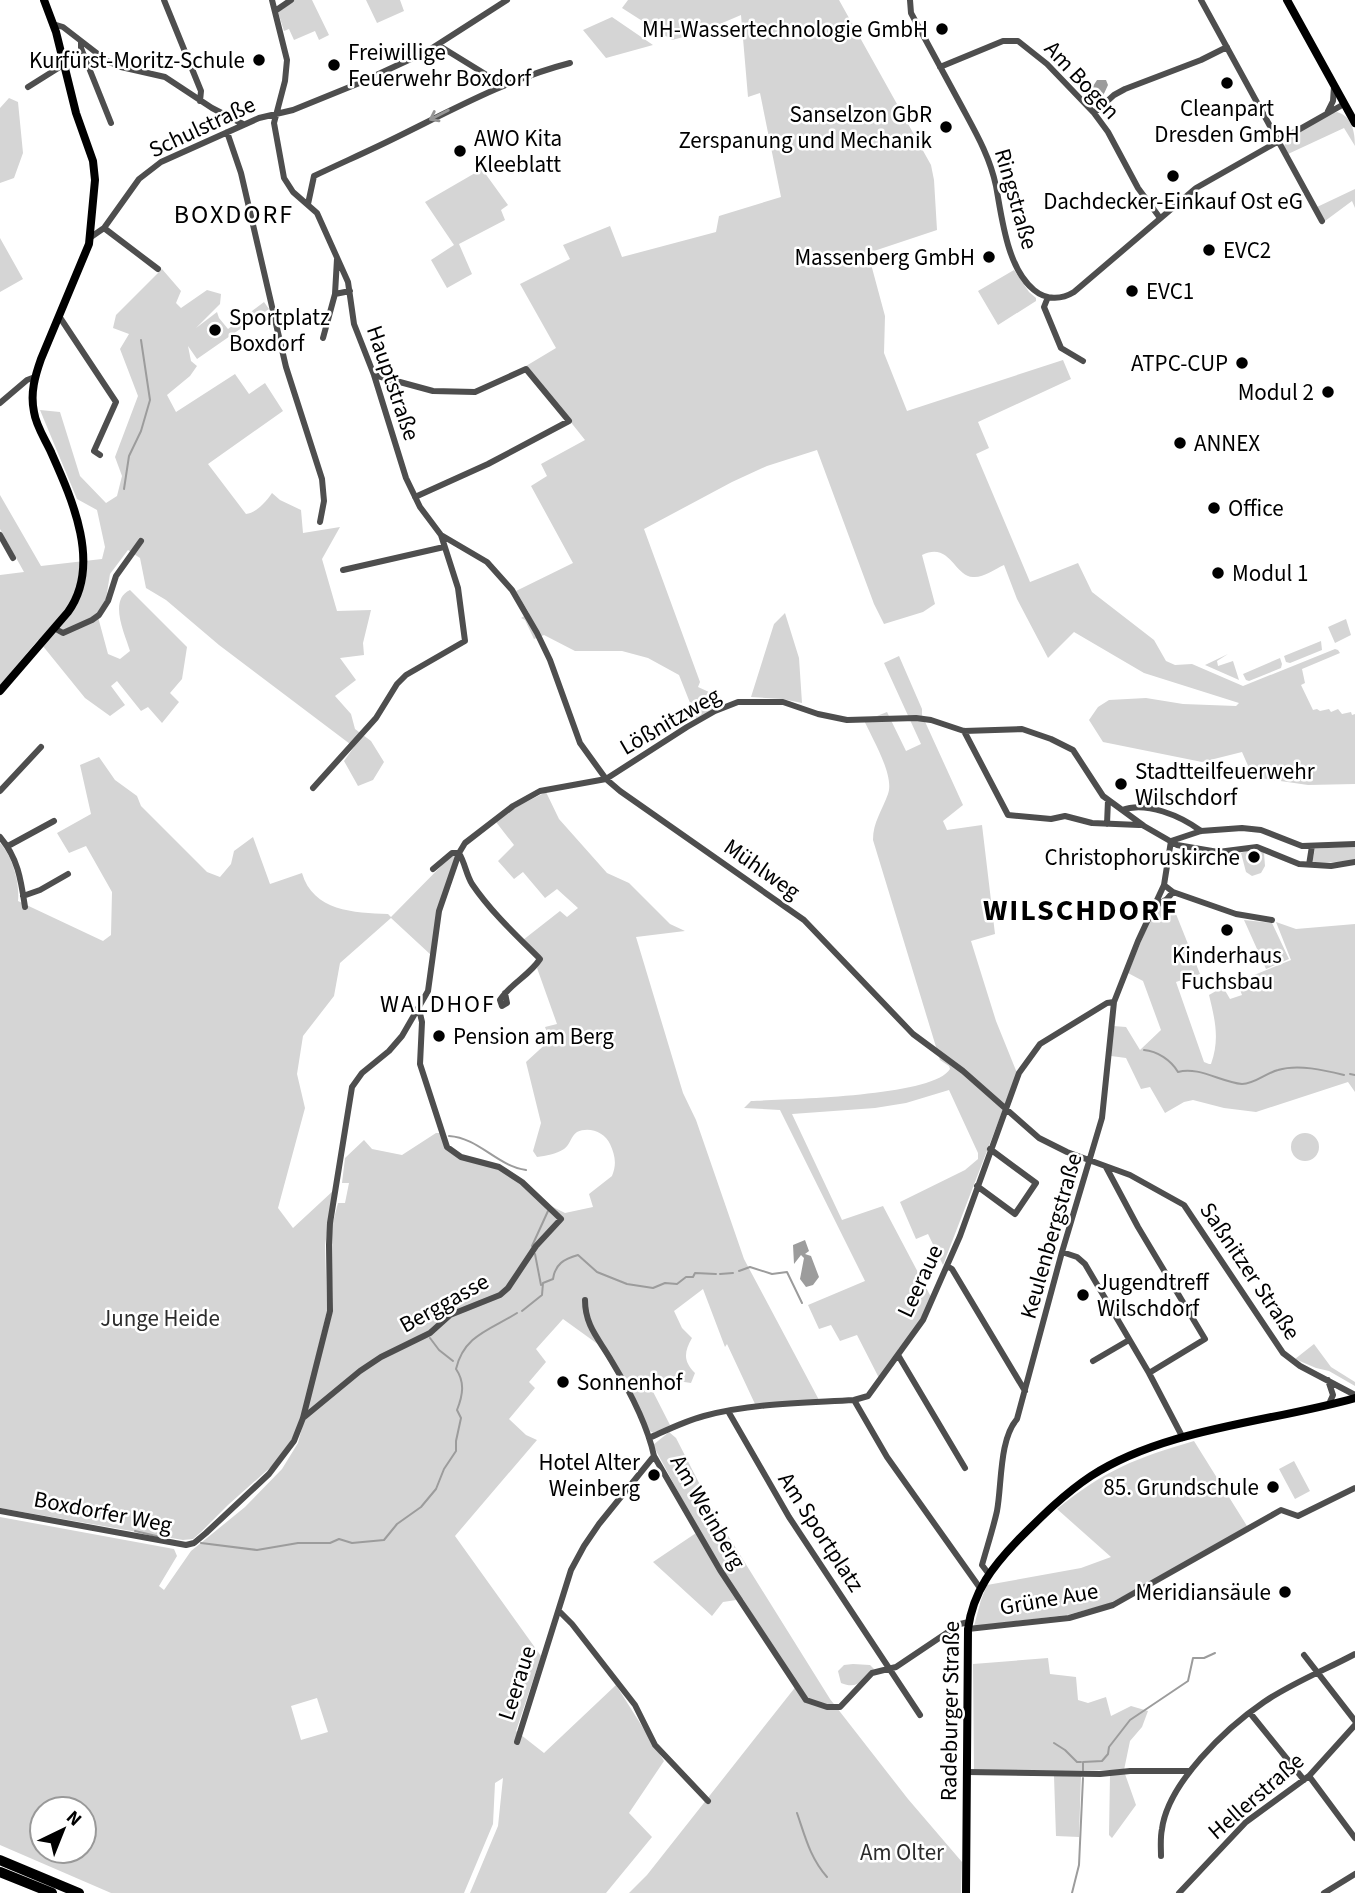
<svg xmlns="http://www.w3.org/2000/svg" width="1355" height="1893" font-family="'Source Sans 3',sans-serif">
<style>
.green{fill:#d5d5d5;fill-rule:evenodd}
.water{fill:#9c9c9c}
.lines{fill:none;stroke-linecap:round;stroke-linejoin:round}
.stream{stroke:#9c9c9c;stroke-width:2}
.minor{stroke:#4e4e4e;stroke-width:6}
.major{stroke:#000;stroke-width:8}
.highway{stroke:#000;stroke-width:10}
.oneway{stroke:#959595}
.poi-dot{fill:#000;stroke:#fff;stroke-width:2.5}
.labels{text-anchor:middle;dominant-baseline:central;stroke-width:5;stroke-linejoin:round;paint-order:stroke}
.poi-label{font-size:23px;fill:#000;stroke:#fff;text-anchor:start}
.street-label{font-size:23px;fill:#000;stroke:#fff}
.park-label{font-size:23px;fill:#2c2c2c;stroke:#fff}
.neighbourhood-label{font-size:24px;letter-spacing:2px;fill:#000;stroke:#fff}
.quarter-label{font-size:26px;letter-spacing:2px;fill:#000;stroke:#fff}
.district-label{font-size:30px;font-weight:bold;letter-spacing:2px;fill:#000;stroke:#fff}
</style>
<rect width="100%" height="100%" fill="#fff"/>
<!-- green -->
<path class="green" d="M293 0H312L329 35 319 40 315 31 294 40 289 29 284 31 278 12Z
M366 0H400L404 11 377 23Z
M628 0H839L931 165 934 180 937 230 868 253 885 316 884 353 907 411 1063 360 1071 379 978 422 989 448 976 454 1030 582 1078 563 1092 592 1154 640 1166 661 1175 665 1192 664 1243 686 1335 649 1338 650 1340 653 1302 669 1305 683 1301 685 1313 710 1317 709 1320 711 1329 709 1331 712 1338 709 1342 714 1351 712 1352 715 1355 714V784L1308 785 1253 777 1242 752 1202 762 1103 742 1089 720 1098 707 1109 700 1146 698 1183 704 1236 706 1239 703 1144 673 1074 632 1048 658 1017 599 1004 565C995 569 983 578 973 577 954 576 950 541 922 555L935 604 923 612 884 624 874 604 817 450 767 466 732 482 644 529 700 682 698 687 720 697 723 705 696 718 679 675 648 658 622 651H575L544 635 534 639 525 620 521 618 529 613 516 591 573 563 531 486 547 476 541 464 585 440 526 366 556 348 520 284 570 259 563 245 610 226 622 257 716 232 719 216 781 197 760 93 748 97 741 15 699 33 672 40 622 8Z
M612 17 653 45 606 58 583 30Z
M9 98 18 102 23 153 14 178 0 183V108Z
M1337 112C1352 116 1355 132 1355 146L1344 128 1288 154 1284 146C1290 134 1323 117 1337 112Z
M482 169 508 205 501 210 505 220 459 244 472 274 447 288 431 260 454 245 425 202Z
M1355 189V208L1352 201 1325 221 1317 207Z
M0 238 23 279 0 292Z
M162 269 181 291 176 303 181 308 207 290 221 294 220 304 196 328 217 312 219 318 228 329 264 302 269 309 197 359 188 346 191 361 197 366 190 376 167 395 176 412 235 374 249 394 265 383 283 411 208 464 246 514C256 513 267 501 272 493L280 500 301 510 303 533 340 527 322 559 337 611 371 610 363 643 364 655 340 658 356 680 335 696 351 714 355 729 371 741 384 762 373 780 358 786 344 761 354 747 219 645 166 600 146 588 140 558 128 550 110 574 106 599 98 617 108 654 120 659 130 651C125 634 108 600 130 590L187 647 182 679 170 693 179 702 162 723 148 707 141 711 117 681 111 686 125 705 110 716 85 698 38 640 0 685V575L24 572 0 529V495L41 566 102 559 105 547 97 510 77 499 40 410 60 412 80 476 106 503 117 496 122 476 115 457 138 396 120 349 129 334 113 328 116 315Z
M1014 270 1029 292 1036 298V301L998 325 978 291Z
M785 613 799 658 802 703 782 699 751 697 774 624Z
M1346 619 1351 635 1335 643 1328 627Z
M1321 641 1322 650 1290 663 1286 662 1284 656Z
M1228 654 1217 661 1218 666 1233 661 1239 680 1205 665Z
M899 656 922 709V715L963 805 943 821 947 830 982 825 995 934 971 941 996 1021 1017 1073 943 1265 928 1234 916 1239 900 1202 965 1170 978 1159V1153L949 1090 906 1103 875 1108 792 1114 842 1220 883 1206 931 1297 920 1320 879 1378 857 1335 840 1341 831 1325 819 1329 808 1305 865 1281 780 1110 744 1108 751 1101C786 1099 933 1097 950 1069L949 1066 940 1060 873 840C873 822 882 811 888 794 895 775 871 737 863 718L877 716 887 712 906 751 921 744 884 663Z
M1280 658 1282 664 1281 668 1249 681 1246 680 1243 674Z
M99 757 115 780 137 796 141 806 207 872 220 877 231 864 234 851 253 837 270 884 302 873C313 911 354 913 388 914L391 917 453 854 455 857 431 955 391 918 340 963 334 996 303 1036 297 1074 305 1108 278 1208 293 1228 334 1190 325 1245 327 1311 301 1419 292 1439 273 1465 228 1505 201 1532 193 1539 183 1540 0 1508V843C12 856 20 882 18 901L103 941 111 935 112 892 86 846 69 853 57 833 91 814 80 765Z
M546 792 559 819 607 873 629 883 670 924 685 931 636 937 683 1093 696 1120 744 1259 819 1400 755 1404 727 1344 725 1347 703 1289 674 1311 682 1328 692 1338C684 1352 683 1361 695 1373L691 1383 645 1376 670 1425 654 1433 649 1431 599 1345 563 1319 536 1349 546 1362 529 1382 535 1388 509 1419 526 1435 537 1440 455 1536 541 1656 516 1731 544 1753 616 1685 664 1761 629 1813 652 1837 606 1893H470L498 1826 503 1778 495 1783 493 1824 464 1893H111L0 1845V1517L174 1549 177 1556 159 1586 164 1590 191 1551 245 1507 282 1469 298 1443 333 1310 331 1245 333 1222 338 1203H345L349 1183H342L345 1158 364 1140 372 1149 402 1155 436 1133H442L454 1153 493 1163 549 1205 565 1213 593 1207 589 1194 612 1176C617 1164 615 1155 610 1144 605 1132 589 1126 577 1132 571 1136 570 1145 564 1149 556 1154 546 1156 537 1157L533 1151 541 1123 526 1062 550 1040 545 1027 557 1024 537 968 543 959 523 940 560 911 567 917 578 908 557 889 545 898 523 872 514 879 498 861 514 845 496 822 518 806ZM317 1698 328 1732 301 1740 291 1706ZM42 1809H84V1851H42Z
M1355 846V861L1312 863 1315 849Z
M1248 850H1260L1264 853 1265 866 1261 873 1252 876 1246 872 1241 853Z
M1170 899 1200 974 1176 982 1204 1062 1209 1064H1211C1220 1039 1215 1020 1209 995L1223 987 1230 999 1242 995 1237 982 1291 960 1276 922 1296 929 1355 924V1092L1348 1082 1256 1112 1224 1108 1193 1100 1184 1102 1165 1113 1150 1087 1141 1089 1126 1058 1111 1056 1113 1026 1126 1027 1140 1050 1161 1030 1143 981 1128 973 1155 908Z
M1244 920 1272 923 1289 959 1266 969Z
M1291 1147a14 14 0 1 1 28 0a14 14 0 1 1-28 0Z
M1314 1344 1331 1367 1355 1382V1386L1329 1371 1316 1368 1295 1359Z
M669 1432 676 1438 717 1518 830 1699 908 1799 962 1862 961 1893H629L647 1875 797 1685 743 1599 723 1602 712 1616 653 1562 699 1531 653 1445Z
M1194 1441 1247 1526 1189 1562 1108 1604 1067 1615 974 1626 981 1600 987 1585 1081 1568 1111 1557 1057 1509C1105 1470 1136 1458 1194 1441Z
M1294 1461 1310 1491 1295 1499 1279 1469Z
M1048 1658 1050 1674 1076 1677 1078 1700 1088 1703 1106 1697 1111 1716 1131 1706 1148 1711 1142 1727 1130 1741 1124 1770 974 1771 973 1664Z
M853 1664 870 1665 874 1669C862 1680 858 1690 841 1683L838 1671 844 1665Z
M1125 1774 1136 1805 1112 1838 1109 1835 1110 1775Z
M1054 1776H1081L1079 1837 1056 1836Z"/>
<!-- water -->
<path class="water" d="M1097 80H1106L1108 85 1102 98 1094 103 1089 99 1088 94Z
M805 1240 809 1251 805 1254 811 1256 819 1277 813 1285 806 1287 800 1279 804 1258 801 1255 794 1264 793 1245Z"/>
<g class="lines">
<!-- stream -->
<path class="stream" d="M124 489 129 456 141 431 150 400 141 340
M1144 1050C1157 1051 1171 1060 1178 1072 1198 1066 1221 1082 1242 1084 1255 1084 1266 1073 1278 1070 1298 1064 1324 1070 1344 1075
M1350 1074 1355 1075
M449 1136C479 1138 497 1166 526 1170
M532 1246 548 1211
M535 1254 541 1285
M739 1271 750 1267 772 1274 787 1272 802 1303
M720 1274 733 1273
M522 1311 542 1295 543 1283 553 1279C555 1264 564 1259 578 1255L597 1272 627 1284 653 1288 665 1283 677 1284 686 1277H693L695 1273 716 1274
M430 1338 439 1350 453 1361
M135 1531 165 1538
M201 1543 257 1550 298 1543H330L339 1539 352 1543 384 1540 397 1524 421 1507 436 1489 444 1469 456 1451V1441L461 1418 457 1410C463 1395 465 1382 456 1369 464 1335 490 1330 517 1313
M1054 1743 1065 1750 1077 1762H1081
M1083 1770V1762L1102 1761 1108 1754 1109 1747 1130 1720 1188 1681 1193 1658H1204L1215 1653
M797 1813C805 1836 810 1858 827 1877
M1072 1893 1079 1865 1083 1778"/>
<!-- minor -->
<path class="minor" d="M164 0 201 91 200 101
M272 0 287 60 285 81 274 123 284 178 293 192 317 213 348 282 354 324 374 375 406 478 420 507 441 535 487 562 512 590 537 633 550 660 580 743 606 779 620 791 804 920 913 1034 963 1071 1039 1138 1067 1152 1130 1175 1184 1205 1283 1353 1300 1366 1355 1395
M910 0 911 13C928 44 945 76 962 107 976 133 990 157 996 186 1002 218 1007 268 1034 290 1046 300 1061 300 1074 292L1196 188 1344 104
M1201 0 1322 221
M275 11 291 0
M53 24 63 27 107 61 121 67 165 77 212 108 243 124
M81 42V48L111 123
M438 45 503 85
M940 67 1003 41H1018L1047 64 1094 113 1108 132 1138 188 1160 218
M28 87 63 65
M1328 111 1333 101 1334 87
M1094 113 1114 95 1125 89 1201 60 1227 47
M227 132 241 173 286 367 322 479 324 501 320 522
M308 204 314 176C341 163 369 151 397 137 454 109 508 79 570 63
M104 228 158 269
M91 237 104 228 139 179 161 162 259 118 293 110 357 84 426 52 507 0
M337 259 335 294 350 291
M1048 297 1044 307 1061 348 1083 361
M59 316 116 402 94 451 100 455
M323 338 335 294
M374 375 433 391 475 392 526 369 569 421 488 464 415 497
M0 403 27 380 35 377
M0 535 13 558
M343 570 444 547
M54 628 63 633 92 620 99 615 108 601 116 576 141 541
M964 731 1008 815 1051 819 1065 816 1092 823 1139 825
M313 788 376 718 397 684 406 675 465 641 458 588 441 535
M0 791 41 747
M1122 810C1146 801 1181 816 1201 831
M1107 824 1108 800
M0 837C18 858 21 880 25 907
M1171 841 1201 831 1242 828 1261 830 1302 846 1355 844
M8 846 54 821
M459 853C465 863 466 874 472 884 491 912 516 935 540 959 529 976 511 983 500 1000L502 1006 507 1003 505 993
M1309 865 1312 846
M433 869 452 853H459
M1164 885 1173 892 1236 914 1272 920
M23 896 40 890 68 874
M1154 907 1167 899 1173 892
M1106 1167 1138 1227 1205 1339 1149 1373
M977 1186 1015 1214 1036 1183 990 1149
M1062 1252 1077 1257 1085 1264 1149 1373 1183 1438
M947 1266 952 1269 1025 1391
M585 1300C585 1326 599 1339 611 1360 628 1388 647 1423 654 1456L720 1570 806 1700 827 1707H840L872 1673 896 1667 960 1624 969 1622
M898 1355 965 1468
M1093 1361 1129 1340
M1328 1380 1333 1395 1329 1404
M854 1400 887 1457 980 1588
M728 1411 789 1517 920 1715
M303 1418 360 1371 381 1357 430 1333 450 1315 500 1295 508 1288 536 1246 561 1219 522 1182 499 1167 461 1157 447 1147 420 1064 422 1022 419 1009
M649 1438C667 1430 685 1421 704 1416 753 1403 804 1403 854 1400L868 1396 923 1320 960 1236 1019 1073 1040 1044 1107 1003 1114 1002
M0 1511 186 1545 194 1543 206 1533 269 1474 294 1441 303 1418 330 1311 329 1245 330 1223 352 1087 362 1073 389 1051 402 1036 428 991 439 911 459 853 465 843 513 806 540 791 606 779 687 727 715 711 738 702H783L818 714 847 720 916 718 931 720 964 731 1022 729 1051 739 1073 750 1103 796 1144 826 1177 845 1218 852 1257 847 1299 864 1331 866 1355 862
M988 1573 982 1565C987 1547 993 1529 997 1511 1002 1484 999 1440 1017 1419L1062 1252 1102 1118 1114 1002 1138 941 1164 885 1171 841
M559 1611 572 1624 635 1705 655 1745 708 1801
M968 1629 1069 1618 1113 1605 1281 1510 1298 1516 1355 1488
M1304 1655 1355 1721
M1250 1713 1304 1780
M517 1742 571 1570 584 1546 599 1524 654 1456
M967 1772 1100 1774 1130 1771H1190
M1309 1776 1355 1838
M1161 1856C1161 1848 1160 1838 1162 1829 1168 1783 1226 1728 1264 1702 1292 1683 1325 1670 1355 1654
M1179 1893 1246 1822 1309 1776 1355 1725
M1324 1893 1355 1874"/>
<!-- major -->
<path class="major" d="M1287 0 1355 123
M0 691 68 612C102 565 72 499 51 452 45 439 36 426 34 412 30 393 35 376 41 359L89 244 95 180 93 161 76 113 56 32 44 0
M966 1893 968 1629C973 1591 993 1566 1019 1539 1042 1516 1064 1494 1091 1476 1165 1428 1271 1422 1355 1398"/>
<!-- highway -->
<path class="highway" d="M0 1860 79 1893
M0 1872 52 1893"/>
</g>
<!-- one-way arrows -->
<defs><path id="oneway-shaft" d="M-6 0H5M1.5-3L5.5 0L1.5 3" fill="none" stroke-width="1.6" stroke-linecap="round" stroke-linejoin="round" transform="scale(1.75)"/></defs>
<use class="oneway" href="#oneway-shaft" transform="translate(439 115) rotate(153)"/>
<!-- markers -->
<g class="poi-dot">
<circle cx="942" cy="29" r="7"/>
<circle cx="259" cy="60" r="7"/>
<circle cx="334" cy="65" r="7"/>
<circle cx="1227" cy="83" r="7"/>
<circle cx="946" cy="127" r="7"/>
<circle cx="460" cy="151" r="7"/>
<circle cx="1173" cy="176" r="7"/>
<circle cx="1209" cy="250" r="7"/>
<circle cx="989" cy="257" r="7"/>
<circle cx="1132" cy="291" r="7"/>
<circle cx="215" cy="330" r="7"/>
<circle cx="1242" cy="363" r="7"/>
<circle cx="1328" cy="392" r="7"/>
<circle cx="1180" cy="443" r="7"/>
<circle cx="1214" cy="508" r="7"/>
<circle cx="1218" cy="573" r="7"/>
<circle cx="1121" cy="784" r="7"/>
<circle cx="1254" cy="857" r="7"/>
<circle cx="1227" cy="930" r="7"/>
<circle cx="439" cy="1036" r="7"/>
<circle cx="1083" cy="1295" r="7"/>
<circle cx="563" cy="1382" r="7"/>
<circle cx="654" cy="1475" r="7"/>
<circle cx="1273" cy="1487" r="7"/>
<circle cx="1285" cy="1592" r="7"/>
</g>
<g class="labels">
<!-- poi labels -->
<g class="poi-label">
<text x="928" y="29" text-anchor="end">MH-Wassertechnologie GmbH</text>
<text x="348" y="52">Freiwillige<tspan x="348" dy="26">Feuerwehr Boxdorf</tspan></text>
<text x="245" y="60" text-anchor="end">Kurfürst-Moritz-Schule</text>
<text x="1227" y="108" text-anchor="middle">Cleanpart<tspan x="1227" dy="26">Dresden GmbH</tspan></text>
<text x="932" y="114" text-anchor="end">Sanselzon GbR<tspan x="932" dy="26">Zerspanung und Mechanik</tspan></text>
<text x="474" y="138">AWO Kita<tspan x="474" dy="26">Kleeblatt</tspan></text>
<text x="1173" y="201" text-anchor="middle">Dachdecker-Einkauf Ost eG</text>
<text x="1223" y="250">EVC2</text>
<text x="975" y="257" text-anchor="end">Massenberg GmbH</text>
<text x="1146" y="291">EVC1</text>
<text x="229" y="317">Sportplatz<tspan x="229" dy="26">Boxdorf</tspan></text>
<text x="1228" y="363" text-anchor="end">ATPC-CUP</text>
<text x="1314" y="392" text-anchor="end">Modul 2</text>
<text x="1194" y="443">ANNEX</text>
<text x="1228" y="508">Office</text>
<text x="1232" y="573">Modul 1</text>
<text x="1135" y="771">Stadtteilfeuerwehr<tspan x="1135" dy="26">Wilschdorf</tspan></text>
<text x="1240" y="857" text-anchor="end">Christophoruskirche</text>
<text x="1227" y="955" text-anchor="middle">Kinderhaus<tspan x="1227" dy="26">Fuchsbau</tspan></text>
<text x="453" y="1036">Pension am Berg</text>
<text x="1097" y="1282">Jugendtreff<tspan x="1097" dy="26">Wilschdorf</tspan></text>
<text x="577" y="1382">Sonnenhof</text>
<text x="640" y="1462" text-anchor="end">Hotel Alter<tspan x="640" dy="26">Weinberg</tspan></text>
<text x="1259" y="1487" text-anchor="end">85. Grundschule</text>
<text x="1271" y="1592" text-anchor="end">Meridiansäule</text>
</g>
<!-- street labels -->
<g class="street-label">
<text transform="translate(1082 80) rotate(47)">Am Bogen</text>
<text transform="translate(202 127) rotate(-25)">Schulstraße</text>
<text transform="translate(1016 199) rotate(74)">Ringstraße</text>
<text transform="translate(393 383) rotate(71)">Hauptstraße</text>
<text transform="translate(670 721) rotate(-30)">Lößnitzweg</text>
<text transform="translate(762 869) rotate(35)">Mühlweg</text>
<text transform="translate(1051 1236) rotate(-74)">Keulenbergstraße</text>
<text transform="translate(1250 1271) rotate(56)">Saßnitzer Straße</text>
<text transform="translate(920 1281) rotate(-65)">Leeraue</text>
<text transform="translate(444 1303) rotate(-29)">Berggasse</text>
<text transform="translate(103 1512) rotate(11)">Boxdorfer Weg</text>
<text transform="translate(708 1512) rotate(60)">Am Weinberg</text>
<text transform="translate(821 1532) rotate(57)">Am Sportplatz</text>
<text transform="translate(1049 1599) rotate(-10)">Grüne Aue</text>
<text transform="translate(517 1683) rotate(-72)">Leeraue</text>
<text transform="translate(950 1711) rotate(-89)">Radeburger Straße</text>
<text transform="translate(1256 1796) rotate(-41)">Hellerstraße</text>
</g>
<!-- park labels -->
<g class="park-label">
<text x="160" y="1318">Junge Heide</text>
<text x="902" y="1852">Am Olter</text>
</g>
<!-- neighbourhood labels -->
<g class="neighbourhood-label">
<text x="438" y="1004">WALDHOF</text>
</g>
<!-- quarter labels -->
<g class="quarter-label">
<text x="234" y="214">BOXDORF</text>
</g>
<!-- district labels -->
<g class="district-label">
<text x="1081" y="910">WILSCHDORF</text>
</g>
</g>
<!-- north arrow -->
<g transform="translate(63 1830) rotate(43)"><circle r="33" fill="#ffffff" stroke="#999999" stroke-width="2"/>
<path d="M0-5L12 26L0 18L-12 26Z" fill="#000000"/>
<text y="-10" font-size="19" font-weight="bold" text-anchor="middle" fill="#000000">N</text>
</g>
</svg>
